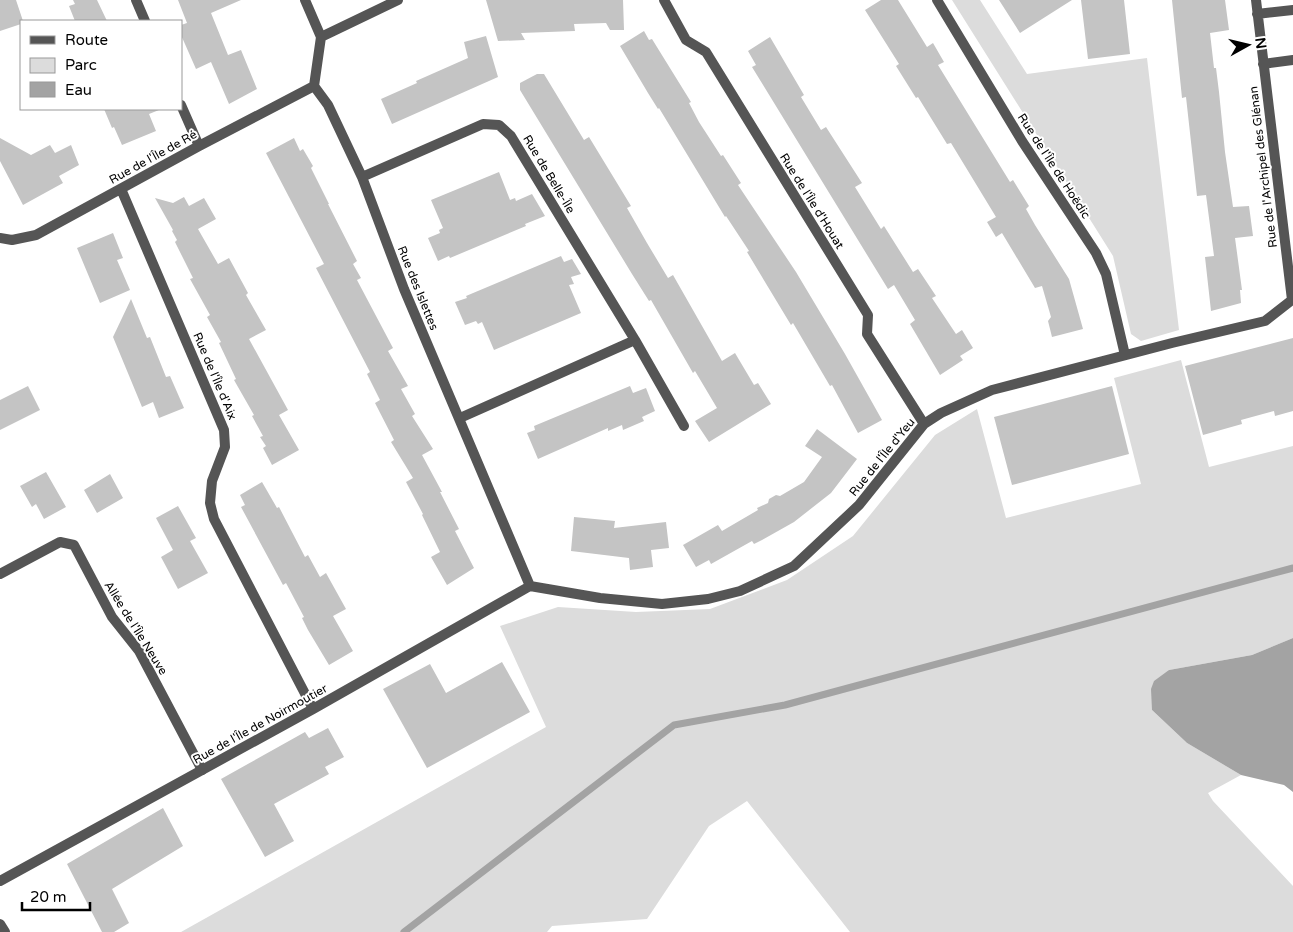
<svg xmlns="http://www.w3.org/2000/svg" width="1293" height="932" font-family="'Varela Round',sans-serif">
<style>
.green{fill:#dcdcdc}
.water{fill:#a3a3a3}
.lines{fill:none;stroke-linecap:round;stroke-linejoin:round}
.stream{stroke:#a3a3a3;stroke-width:7}
.building{fill:#c4c4c4}
.service{stroke:#555;stroke-width:10}
.minor{stroke:#555;stroke-width:10}
.labels{text-anchor:middle;dominant-baseline:central;stroke-width:4;stroke-linejoin:round;paint-order:stroke}
.street-label{font-size:12px;fill:#000;stroke:#fff}
</style>
<rect width="100%" height="100%" fill="#fff"/>
<!-- green -->
<path class="green" d="M952 0H980L1027 74 1147 58 1179 330 1141 341 1131 334 1113 256Z
M1181 360 1209 467 1293 446V638L1252 655 1169 670 1152 710 1187 743 1241 775 1208 793 1213 801 1293 886V932H850L747 801 709 826 647 919 552 926 547 932H181L546 727 500 626 558 607 636 612 710 609 787 580 853 536 935 435 977 409 1006 518 1141 484 1114 378Z"/>
<!-- water -->
<path class="water" d="M1293 638V792L1284 785 1241 775 1187 743 1152 710 1151 689 1154 681 1169 670 1252 655Z"/>
<g class="lines">
<!-- stream -->
<path class="stream" d="M404 932 674 725 785 705 1293 568"/>
</g>
<!-- building -->
<path class="building" d="M0 0H16L23 21H21V24L0 31Z
M73 0H97L107 21H75L69 6 75 4Z
M178 0H241L211 13 228 55 241 50 257 89 229 104 211 62 196 69 181 35V25L187 23Z
M486 0H623L624 30H610L606 23 574 24 575 31 521 33 525 40 498 41Z
M881 0H898L927 47 933 43 944 62 938 65 1010 182 1013 180 1029 206 1026 209 1035 225 1069 279 1083 329 1052 337 1048 321 1051 317 1042 286 1035 288 1002 233 996 237 987 222 996 217 951 143 947 144 918 97 916 98 896 66 899 64 865 10Z
M999 0H1072L1020 33Z
M1081 0H1124L1130 54 1088 59Z
M1172 0H1225L1229 30 1210 33 1214 68H1216L1219 92 1225 152 1233 207 1249 206 1253 236 1235 238 1242 290H1240L1241 303 1211 311 1205 257 1214 256 1206 195 1197 196 1186 97 1182 98Z
M644 31 649 40 652 39 691 102 689 103 699 122 721 156 723 155 741 183 738 185 796 272 845 354 882 420 858 433 832 385 830 386 793 323 791 325 747 252 749 251 726 216 725 217 659 108 658 109 648 93 620 46Z
M486 36 498 77 392 124 381 99 417 83 416 81 468 58 464 42Z
M770 37 804 95 801 97 821 130 826 127 862 183 855 187 881 229 884 226 913 272 918 269 936 296 932 298 956 334 962 330 973 348 960 356 963 360 940 375 910 324 915 320 894 285 888 289 752 67 756 65 748 51Z
M537 74H544L584 140 589 137 631 206 627 208 647 243 668 278 673 275 722 361 735 353 754 385 758 383 771 404 709 442 695 421 717 408 695 371 693 373 651 300 649 301 632 274 520 90V83Z
M104 109H158L159 110 149 114 156 131 122 145 114 127 112 128Z
M0 138 31 155 50 145 55 153 71 145 79 165 59 176 63 183 23 205 0 161Z
M294 138 300 151 303 149 313 166 311 168 329 204H328L357 261 353 264 361 278 357 280 393 348 388 351 408 386 401 389 415 414 412 416 433 449 422 455 442 492H440L459 529 455 531 474 568 447 585 431 557 440 552 422 515 423 514 406 482 413 478 391 442 394 440 375 403 380 400 367 374 370 372 316 268 324 264 266 153Z
M499 172 510 200 515 198 516 201 532 194 545 216 525 224 526 226 450 258 449 256 438 261 428 238 440 233 439 230 443 228 431 200Z
M184 197 189 206 204 198 216 219 198 229 218 264 229 258 248 293 246 295 266 330 249 339 288 410 279 415 299 450 272 465 263 448 266 446 260 437 263 436 252 416 254 415 234 380 236 379 219 343 221 342 207 317 210 315 190 279 193 278 175 242 177 240 172 231 173 230 155 198 173 203Z
M113 233 123 258 117 260 130 290 100 303 77 248Z
M561 256 564 262 572 259 581 274 571 277 574 284 569 285 581 313 494 350 482 322 478 324 476 321 465 325 455 302 467 298 466 296Z
M131 299 147 338 150 337 166 377 170 376 184 408 159 418 153 402 142 407 113 337Z
M1293 338V411L1275 416 1274 411 1241 420 1242 424 1203 435 1185 366Z
M28 386 40 410 0 430V400Z
M630 386 633 393 646 388 655 411 642 417 644 421 623 430 622 425 608 431V428L538 459 527 433 535 430 534 426Z
M1112 386 1129 454 1012 485 994 417Z
M817 429 857 459 831 493 794 522 762 540 754 544 752 541 711 564 709 560 696 567 683 545 718 525 722 531 758 510 757 508 768 503 769 499 776 495 780 496 804 482 822 457 805 446Z
M46 472 66 507 44 519 36 504 32 507 20 486Z
M110 474 123 498 97 513 84 490Z
M262 482 277 508 279 507 305 557 308 555 320 577 326 573 346 609 333 616 353 651 329 665 308 630 302 618 304 617 286 583 283 585 241 507 245 505 240 495Z
M178 506 196 538 190 541 208 573 178 589 161 557 173 550 156 518Z
M574 517 615 521 614 528 666 522 669 548 651 550 653 567 630 570 629 558 571 551Z
M502 662 530 712 427 768 383 689 430 664 446 693Z
M328 728 344 757 325 767 329 774 274 804 294 841 265 857 221 779 305 732 309 738Z
M163 808 183 846 112 889 129 923 114 932H102L67 864Z"/>
<g class="lines">
<!-- service -->
<path class="service" d="M0 574 60 542 74 545 112 617 139 651 202 770"/>
<!-- minor -->
<path class="minor" d="M136 0 145 21
M305 0 321 37 314 86 328 105 362 177 404 289 530 586
M664 0 686 40 706 52 868 315 867 334 924 424
M937 0 1022 141 1096 253 1106 274 1125 355
M1256 0 1292 300
M1257 14 1293 10
M321 37 398 0
M1263 64 1293 60
M181 105 199 146
M362 177 483 124 499 125 511 136 635 340 460 418
M121 189 224 430 225 447 212 481 210 503 214 519 313 709
M0 238 12 240 36 235 199 146 314 86
M635 340 684 426
M530 586 600 598 662 604 708 599 740 591 794 566 859 505 924 424 941 413 992 390 1172 343 1265 321 1292 300
M0 881 313 709 530 586
M0 924 5 932"/>
</g>
<g class="labels">
<!-- street labels -->
<g class="street-label">
<text transform="translate(153 157) rotate(-29)">Rue de l'Île de Ré</text>
<text transform="translate(1054 166) rotate(57)">Rue de l'Île de Hoëdic</text>
<text transform="translate(1263 167) rotate(-97)">Rue de l'Archipel des Glénan</text>
<text transform="translate(549 174) rotate(59)">Rue de Belle-Île</text>
<text transform="translate(812 201) rotate(58)">Rue de l'Île d'Houat</text>
<text transform="translate(418 288) rotate(68)">Rue des Islettes</text>
<text transform="translate(215 376) rotate(67)">Rue de l'Île d'Aix</text>
<text transform="translate(882 457) rotate(-51)">Rue de l'Île d'Yeu</text>
<text transform="translate(136 628) rotate(58)">Allée de l'Île Neuve</text>
<text transform="translate(260 724) rotate(-29)">Rue de l'Île de Noirmoutier</text>
</g>
</g>
<!-- legend -->
<rect x="20" y="20" width="162" height="90" fill="#ffffff" stroke="#999999"/>
<rect x="30" y="36" width="25" height="8" fill="#555555" stroke="#999999"/>
<text x="65" y="45" font-size="15" fill="#000000">Route</text>
<rect x="30" y="58" width="25" height="15" fill="#dcdcdc" stroke="#999999"/>
<text x="65" y="70" font-size="15" fill="#000000">Parc</text>
<rect x="30" y="82" width="25" height="15" fill="#a3a3a3" stroke="#999999"/>
<text x="65" y="95" font-size="15" fill="#000000">Eau</text>
<!-- north arrow -->
<g transform="translate(1248 45) rotate(82)" stroke="#ffffff" stroke-width="4" paint-order="stroke">
<path d="M0-4L9 19L0 12L-9 19Z" fill="#000000"/>
<text y="-8" font-size="14" font-weight="bold" text-anchor="middle" fill="#000000">N</text>
</g>
<!-- scale -->
<path d="M22 902v8h68v-8" fill="none" stroke="#000000" stroke-width="2.5"/>
<text x="30" y="902" font-size="15" fill="#000000" stroke="#ffffff" stroke-width="4" paint-order="stroke">20 m</text>
</svg>
